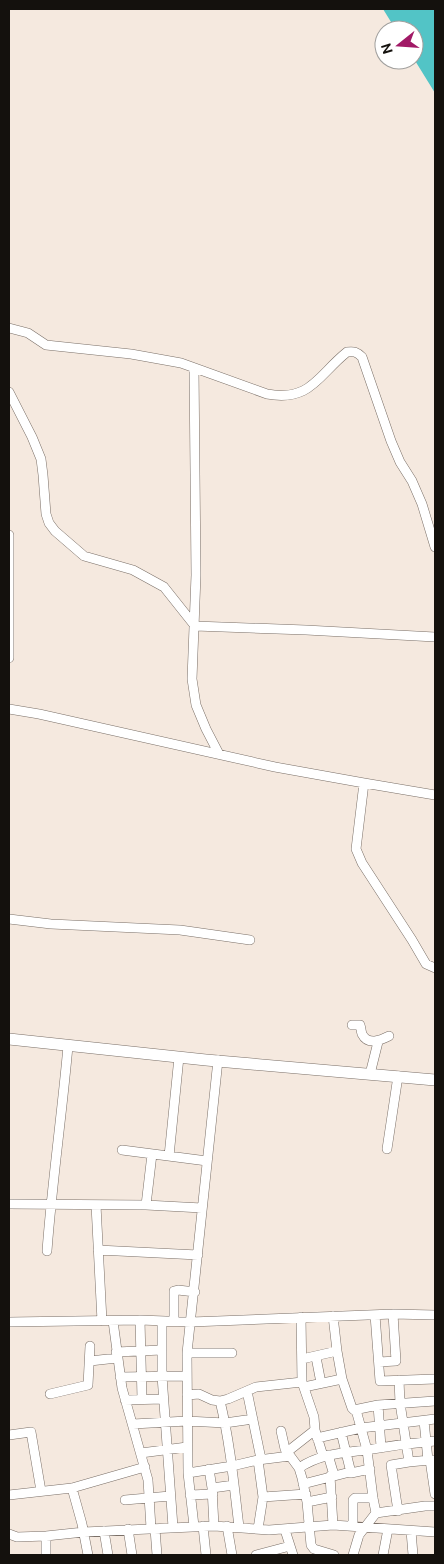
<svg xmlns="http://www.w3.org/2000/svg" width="444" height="1564" font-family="Ubuntu,sans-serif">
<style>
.water{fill:#52c4c6}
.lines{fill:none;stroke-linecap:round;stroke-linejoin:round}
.minor-casing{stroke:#7a6f67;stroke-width:10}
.major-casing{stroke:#7a6f67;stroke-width:12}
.minor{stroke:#fff;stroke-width:9}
.major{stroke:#fff;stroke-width:11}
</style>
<rect width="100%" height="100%" fill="#f5e9df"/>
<!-- water -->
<path class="water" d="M383 9H435V93L414 59V30H396Z"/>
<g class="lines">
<!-- minor casing -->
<g class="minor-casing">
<path id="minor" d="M9 328 28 333 46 345 131 354 181 363 267 394C311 402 318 375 347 352 354 351 357 352 362 357L391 441 400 462 412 481 422 504 435 547
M194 368 196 575 192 679 196 705 206 729 219 754
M9 392 32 437 41 459 43 475 46 514 49 523 55 531 84 556 133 570 164 587 195 626 306 630 435 637
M9 535V658
M9 709 39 714 275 767 364 783 435 795
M364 783 356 849 362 863 412 940 426 964 435 968
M9 919 51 924 180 930 250 940
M352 1025H360C361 1028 361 1031 362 1034 368 1046 381 1040 389 1036
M370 1074 378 1042
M387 1149 398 1076
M122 1150 207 1161
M169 1156 179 1057
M9 1204 146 1205 202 1208
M96 1205 102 1321
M146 1205 152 1154
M98 1250 198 1255
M47 1251C52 1183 62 1114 68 1046
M375 1315 380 1381 435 1379
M301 1317 302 1382 314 1417 315 1430 323 1456
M140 1320 142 1399
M113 1321 122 1388 148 1480 151 1528
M162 1321V1376L173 1527
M174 1321V1291L178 1290 195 1292
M9 1322 140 1320 191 1322 393 1314 435 1315
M337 1351 342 1379 352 1408 354 1410 378 1405 435 1401
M116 1352 162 1350
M187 1353H232
M316 1357 321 1383
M302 1359 337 1351 333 1316
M90 1361 117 1358
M379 1362 396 1361 393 1314
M120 1377 186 1376
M399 1380 400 1403 409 1462
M304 1387 342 1379
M247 1391 261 1459
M50 1394 88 1385 90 1346
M187 1395 199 1394 212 1400 220 1401 228 1399 256 1387 302 1382
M125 1400 163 1399
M220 1401C230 1442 234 1485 239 1527
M378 1405 381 1447
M424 1421 428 1460
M133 1424 187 1421 225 1423 253 1419
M281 1431 285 1449 299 1468 302 1478 307 1502 311 1545 314 1549 334 1555
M341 1432 351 1473 370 1469
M9 1435 31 1432 41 1491
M317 1438 361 1428 356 1410
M287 1452 315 1430
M141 1453 187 1447
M328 1455 334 1475
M258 1460 263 1497 258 1529
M435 1460H430L435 1494
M299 1468C319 1454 342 1453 366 1450 389 1446 412 1443 435 1441
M209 1469 212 1488 214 1526
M188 1473 232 1466 258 1460 290 1456
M330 1476 333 1525
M303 1484 350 1472
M72 1488 82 1524 88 1555
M212 1488 234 1485
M9 1495 72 1488 145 1467
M190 1495 213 1494
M263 1497 306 1494
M125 1500 170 1496
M307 1502 332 1497
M398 1511 391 1465 409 1462 430 1460
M376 1513 373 1498 367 1450 361 1428 435 1419
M194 1526 188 1473 187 1353 218 1060
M203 1526 206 1555
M227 1526 232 1555
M353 1526V1500L355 1498H373
M128 1529 132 1555
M155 1529 157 1555
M285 1530 293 1555
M104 1531 108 1555
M411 1531 413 1555
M9 1534 17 1537 46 1536 84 1532 214 1526 269 1530 333 1525 435 1532
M46 1536V1555
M256 1555 290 1546
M353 1555 359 1535 376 1513 425 1506H435
M383 1555 388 1529"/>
</g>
<!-- major casing -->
<g class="major-casing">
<path id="major" d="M9 1039 206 1060 435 1080"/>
</g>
<!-- minor -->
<use href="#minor" class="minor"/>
<!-- major -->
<use href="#major" class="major"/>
</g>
<!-- border -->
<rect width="444" height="1564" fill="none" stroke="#14110d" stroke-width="20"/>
<!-- north arrow -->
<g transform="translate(399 45) rotate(253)"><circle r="24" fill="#ffffff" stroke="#a1a09e"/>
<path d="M0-4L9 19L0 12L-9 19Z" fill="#a11966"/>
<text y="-8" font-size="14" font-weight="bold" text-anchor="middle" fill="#14110d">N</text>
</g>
</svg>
